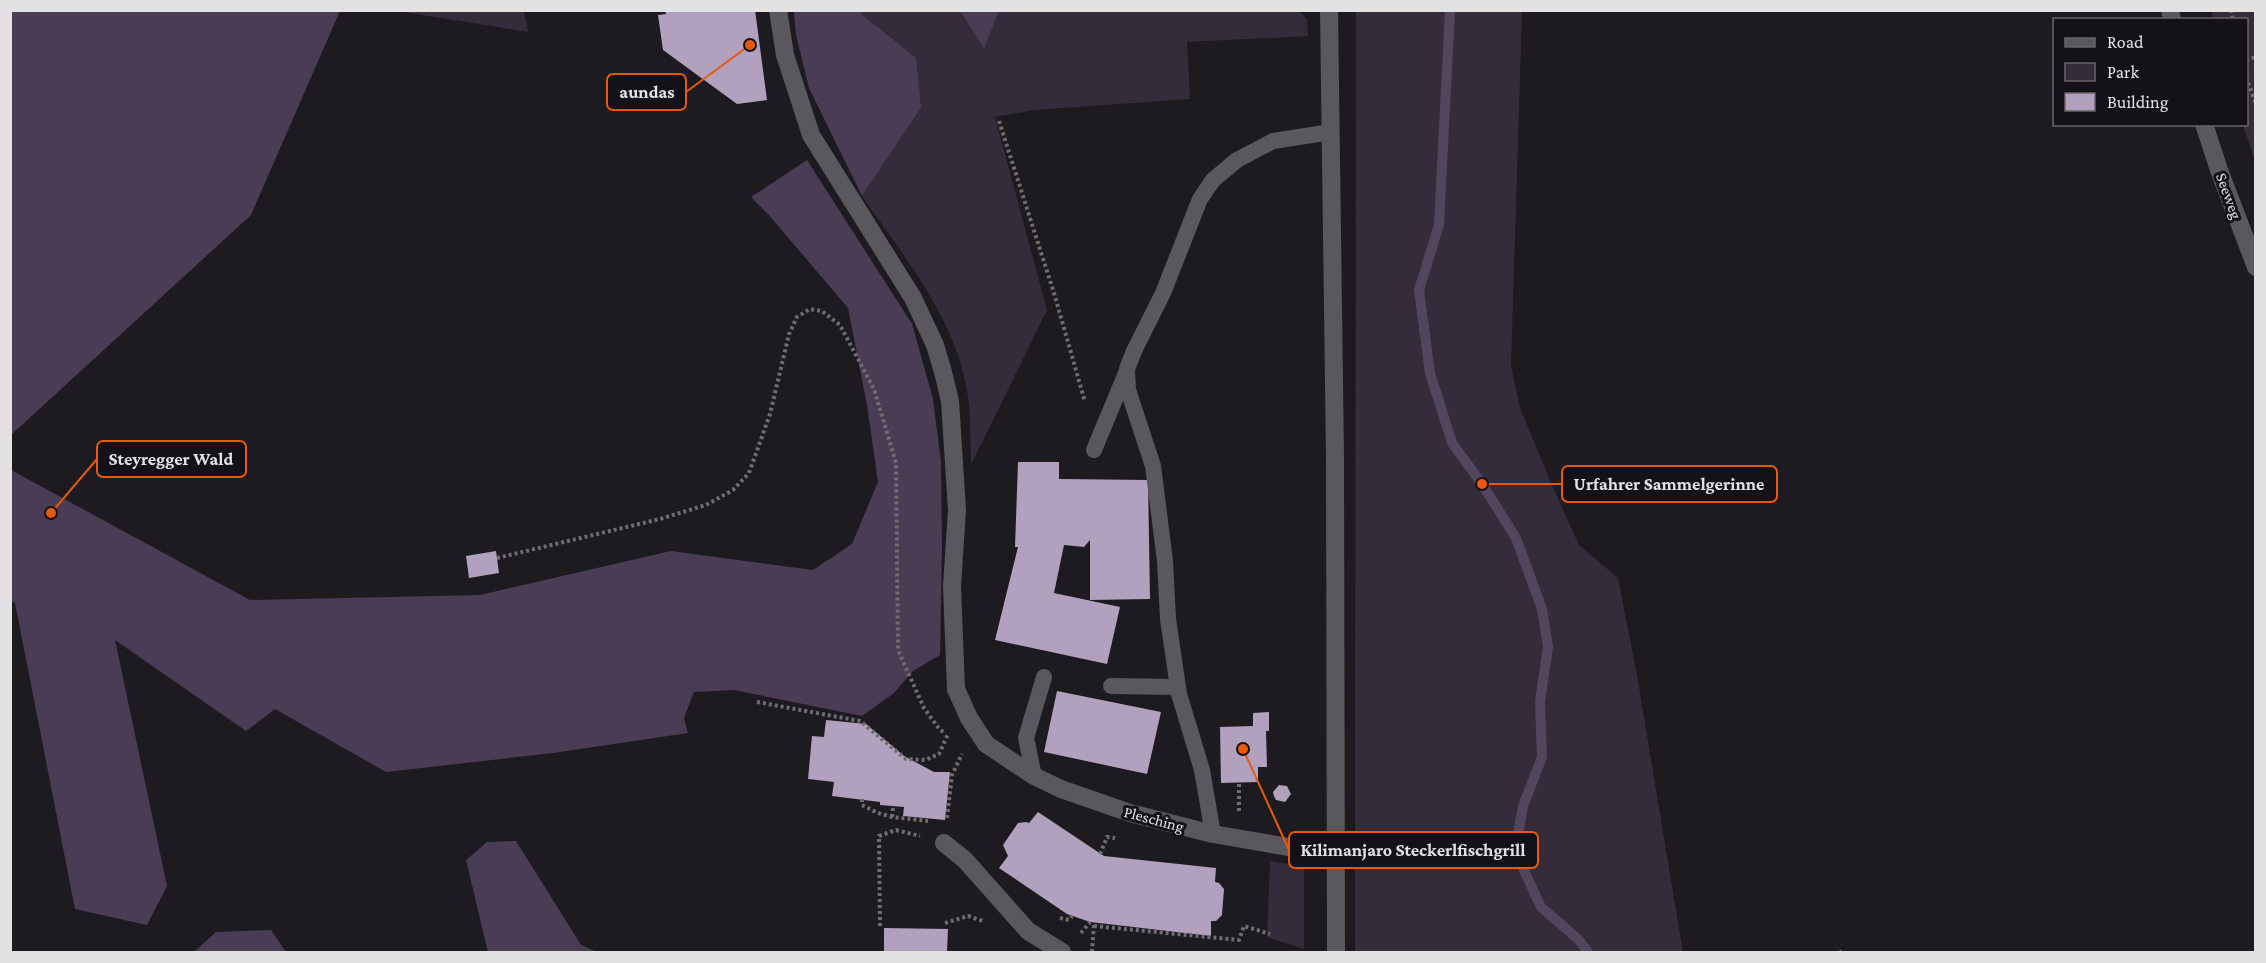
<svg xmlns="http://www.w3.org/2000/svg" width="2266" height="963" font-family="'Crimson Pro',serif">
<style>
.green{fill:#342c3a}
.forest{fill:#4a3c55}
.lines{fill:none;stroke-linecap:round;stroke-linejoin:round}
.stream{stroke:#53455e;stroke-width:10}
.building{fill:#b1a1be}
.path{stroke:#6f6d70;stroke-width:4;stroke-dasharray:3 3;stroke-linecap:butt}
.lane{stroke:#5b585d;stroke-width:16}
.street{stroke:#5b585d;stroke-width:18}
.secondary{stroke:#5b585d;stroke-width:18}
.labels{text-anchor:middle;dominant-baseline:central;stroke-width:6;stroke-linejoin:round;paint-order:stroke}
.street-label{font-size:16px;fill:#e3e1e4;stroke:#141216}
.leader{fill:none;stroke:#e8590c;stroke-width:2}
.callout-dot{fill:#e8590c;stroke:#141216;stroke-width:2}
.callout{fill:#141216;stroke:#e8590c;stroke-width:2}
.callout-label{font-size:18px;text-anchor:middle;font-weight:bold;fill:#e3e1e4}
</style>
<rect width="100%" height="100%" fill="#1d1b1f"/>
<!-- green -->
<path class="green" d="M865 10 960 11 984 48 999 11 1299 10 1307 20 1308 36 1187 42 1190 99 1034 110 995 117 1047 310 971 465C970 445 971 425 969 405 961 324 906 260 862 196L921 108 861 13Z
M397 11H524L528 32Z
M1356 11H1522L1511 366 1520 408 1551 483 1579 545 1618 578 1637 675 1683 952H1355Z
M2211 11H2255V161L2243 125 2246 124V20L2214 19Z
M1270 861 1304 867V949L1267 937Z"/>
<!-- forest -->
<path class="forest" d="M11 10 340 11 251 215 11 435Z
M794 11H865L861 14 916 58 921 108 862 196 809 88 796 35Z
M960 11H999L984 49Z
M807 160 912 324 933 399 941 462 942 547 940 655 913 671 894 693 862 716 734 690 694 692 684 718 688 733 553 753 386 772 275 709 246 731 115 640 167 886 147 925 75 909 15 603 11 601V470L250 600 480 595 671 551 813 570 852 544 878 482 867 405 848 308 768 214 751 197Z
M516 841 581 945 597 952H488L466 860 487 842Z
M271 930 286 952H194L216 932Z"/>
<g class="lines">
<!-- stream -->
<path class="stream" d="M1450 10 1439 225 1419 290 1430 373 1452 443 1482 484 1516 538 1542 609 1548 647 1540 701 1542 757 1523 806 1515 851 1541 907 1579 940 1588 952"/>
</g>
<!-- building -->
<path class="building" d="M665 10H755L767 100 737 104 663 50 658 15 666 14Z
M1018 462H1059V479L1148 480 1150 599 1090 600V540L1084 547 1064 545 1054 593 1120 607 1107 664 995 640 1018 547H1015Z
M496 551 499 573 469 578 466 556Z
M1057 691 1161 712 1147 774 1044 752Z
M1269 712V731H1266L1267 767H1258V782L1221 783 1220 727 1253 726V713Z
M826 720 866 724 904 756 934 772H950L945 820 903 816 904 807 880 805V802L832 796 834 782 808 779 812 736 824 737Z
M1279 785 1287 786 1291 794 1285 802 1276 800 1274 796 1273 792Z
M1038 812 1104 856 1216 868 1215 882 1219 883 1224 889 1222 915 1216 921H1211V936L1090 922 1067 914 999 868 1008 856 1003 845 1018 823 1026 822 1029 823Z
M884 928 948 929 947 952H884Z"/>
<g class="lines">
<!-- path -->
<path class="path" d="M2231 10 2233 20
M2246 60 2256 57
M2246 77 2256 104
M999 121 1054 293 1085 402
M497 558 660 519 706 505 733 490 749 473 770 414 789 334 797 317 810 309 822 311 840 325 874 389 896 463 898 650 924 708 940 730 946 733
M757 702 860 721 906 759 925 760 939 754 948 734
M862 799V805L878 813 892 817 928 821
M1239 811V782
M892 817 893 807
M947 818 952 775 962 754
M1100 854 1107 837 1115 838
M1060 918 1069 920 1072 916
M945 923 968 916 983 921
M880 926 879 836 896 830 920 836
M1094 926 1239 940 1244 926 1270 934
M1081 933 1090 922
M1839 951 1840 952
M1092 952 1094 923"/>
<!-- lane -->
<path class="lane" d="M1094 450 1126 373
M1111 686 1178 687
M1034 776 1026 738 1044 677
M1213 834 1202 770 1179 694 1168 619 1165 561 1153 466 1128 390 1127 369 1134 351 1163 293 1200 199 1213 180 1237 160 1273 141 1331 132"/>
<!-- street -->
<path class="street" d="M778 10 785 55 811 135 913 298 935 345 943 372 950 401 957 510 952 586 956 689 969 718 986 744 1034 776 1061 789 1130 813 1213 834 1335 855
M2170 10 2172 20
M2204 124 2219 170 2256 267
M944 843 965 860 1028 931 1062 952"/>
<!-- secondary -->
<path class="secondary" d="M1329 10 1335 457 1336 952"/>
</g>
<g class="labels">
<!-- street labels -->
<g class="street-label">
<text transform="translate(2229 196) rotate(70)">Seeweg</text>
<text transform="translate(1154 819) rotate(15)">Plesching</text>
</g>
</g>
<!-- callouts -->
<path class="leader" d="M750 45L686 92M51 513L97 459M1482 484L1562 484M1243 749L1289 850"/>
<g class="callout-dot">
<circle cx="750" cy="45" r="6"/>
<circle cx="51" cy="513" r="6"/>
<circle cx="1482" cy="484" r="6"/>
<circle cx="1243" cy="749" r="6"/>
</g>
<g class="callout">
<rect x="607" y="74" width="79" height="36" rx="6"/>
<rect x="97" y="441" width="149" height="36" rx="6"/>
<rect x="1562" y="466" width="215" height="36" rx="6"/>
<rect x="1289" y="832" width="249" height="36" rx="6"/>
</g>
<g class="callout-label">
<text x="647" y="98">aundas</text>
<text x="171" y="465">Steyregger Wald</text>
<text x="1669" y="490">Urfahrer Sammelgerinne</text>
<text x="1413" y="856">Kilimanjaro Steckerlfischgrill</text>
</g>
<!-- border -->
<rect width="2266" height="963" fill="none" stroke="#e3e1e4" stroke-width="24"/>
<!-- legend -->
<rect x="2053" y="18" width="195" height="108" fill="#141216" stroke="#676568" stroke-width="1.5"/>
<rect x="2065" y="38" width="30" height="9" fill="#5b585d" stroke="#676568" stroke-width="1.5"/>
<text x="2107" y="48" font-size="18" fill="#e3e1e4">Road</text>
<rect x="2065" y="63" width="30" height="18" fill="#342c3a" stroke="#676568" stroke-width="1.5"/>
<text x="2107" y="78" font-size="18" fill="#e3e1e4">Park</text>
<rect x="2065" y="93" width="30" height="18" fill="#b1a1be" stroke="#676568" stroke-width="1.5"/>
<text x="2107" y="108" font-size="18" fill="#e3e1e4">Building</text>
</svg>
